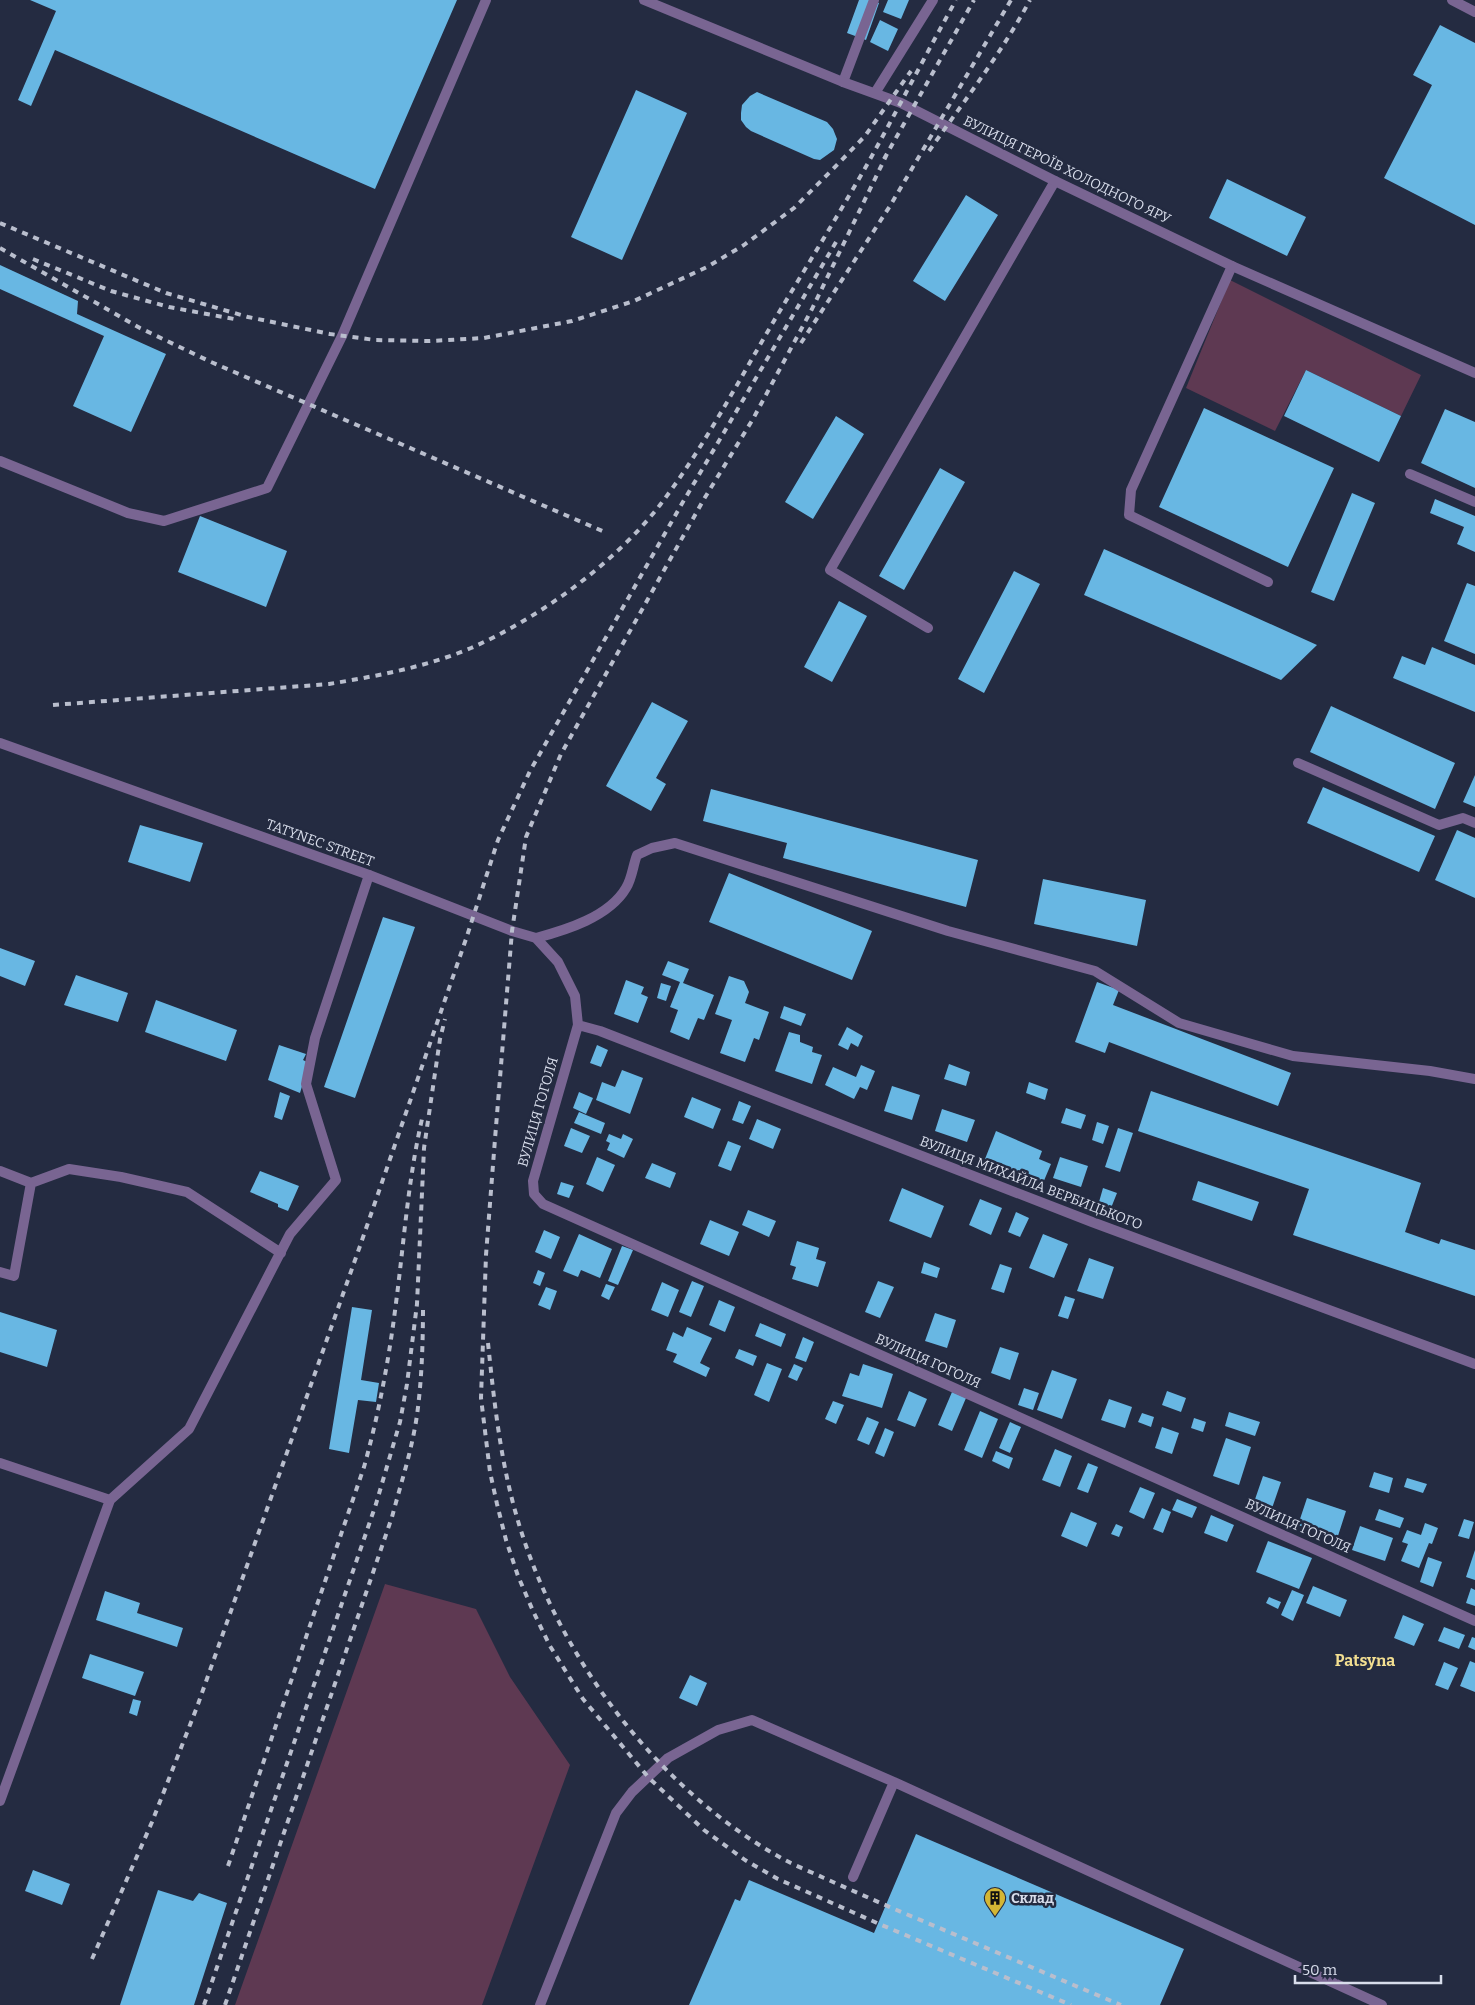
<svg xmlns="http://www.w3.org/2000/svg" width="1475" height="2005" font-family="Bitter,serif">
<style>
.green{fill:#5e3952}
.building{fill:#68b7e3}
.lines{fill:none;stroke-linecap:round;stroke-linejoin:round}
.service{stroke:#796592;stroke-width:10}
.minor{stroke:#796592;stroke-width:10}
.rail{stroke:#b9becd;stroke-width:4;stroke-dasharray:6 6;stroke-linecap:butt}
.labels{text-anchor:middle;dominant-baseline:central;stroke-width:5;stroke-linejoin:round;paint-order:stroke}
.street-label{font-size:14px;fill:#d8ddeb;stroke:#242b41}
.poi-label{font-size:14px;font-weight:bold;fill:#d8ddeb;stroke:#242b41;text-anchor:start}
.quarter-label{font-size:16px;font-weight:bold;fill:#f3df91;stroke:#242b41}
</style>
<rect width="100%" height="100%" fill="#242b41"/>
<!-- green -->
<path class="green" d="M1230 280 1421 375 1401 416 1306 370 1275 431 1186 388Z
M385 1584 476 1609 510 1677 570 1765 482 2005H235Z"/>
<!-- building -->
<path class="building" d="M30 0H457L375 189 55 50 31 106 18 100 56 11Z
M859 0H870L879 3 866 40 847 33Z
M888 0H909L901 19 883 12Z
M880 20 898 29 888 51 870 42Z
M1440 25 1475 43V225L1384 178 1432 85 1413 75Z
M636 90 687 113 622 260 571 237Z
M757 92 827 122 833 129 837 139 834 150 820 160 814 159 751 131 746 127 741 120V113L742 105 750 96Z
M1227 179 1306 217 1287 256 1209 218Z
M966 195 998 215 945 301 913 281Z
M0 265 78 301 77 314 166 354 131 432 73 406 104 336 0 289Z
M1306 370 1401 416 1379 462 1284 416Z
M1204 408 1334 468 1288 567 1159 507Z
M1445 409 1475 422V488L1421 463Z
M836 416 864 434 813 519 785 502Z
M940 468 965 482 904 590 879 576Z
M1352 493 1375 503 1334 601 1311 592Z
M1435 499 1475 516V552L1457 544 1464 527 1430 513Z
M200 516 287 551 266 607 178 572Z
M1104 549 1317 645 1281 680 1084 595Z
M1014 571 1040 584 984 693 958 679Z
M1467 583 1475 586V654L1444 641Z
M839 601 867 616 832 682 804 667Z
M1432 647 1475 665V712L1393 678 1402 656 1425 665Z
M652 702 688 721 656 778 666 784 651 811 606 786Z
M1331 706 1455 763 1435 809 1310 752Z
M1475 775V807L1463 802Z
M1323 787 1435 836 1419 872 1307 823Z
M711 789 978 860 966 907 783 858 787 843 703 821Z
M140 825 203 843 190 882 128 862Z
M1457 830 1475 838V898L1435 880Z
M729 873 872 931 852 980 709 922Z
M1043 879 1146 900 1137 946 1034 924Z
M383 917 415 927 355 1098 324 1087Z
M0 948 35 961 25 986 0 976Z
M668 961 689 969 683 983 714 995 704 1020 698 1018 689 1040 670 1032 678 1010 670 1007 680 982 662 975Z
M76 975 128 993 118 1022 64 1005Z
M729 976 744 981 749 992 745 1003 769 1012 759 1040 754 1038 745 1062 720 1053 732 1020 715 1014Z
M626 980 644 987 641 994 648 997 638 1023 614 1014Z
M1097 982 1119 990 1113 1005 1291 1073 1278 1106 1109 1042 1105 1053 1075 1042Z
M661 983 671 986 666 1001 657 998Z
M156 1000 237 1030 226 1061 145 1032Z
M784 1006 806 1014 801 1026 780 1018Z
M847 1027 863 1036 858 1047 851 1043 848 1050 838 1045Z
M789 1032 800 1035V1042L813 1047 812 1052 822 1055 812 1084 775 1071Z
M279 1045 306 1054 303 1060 309 1063 300 1093 268 1080Z
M597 1045 608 1050 601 1067 590 1063Z
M949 1064 970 1072 966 1086 944 1079Z
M861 1065 875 1071 867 1090 860 1087 854 1099 825 1085 833 1067 856 1077Z
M622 1070 643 1078 630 1114 596 1100 602 1082 615 1087Z
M1029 1082 1048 1089 1045 1100 1026 1093Z
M892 1086 920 1095 912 1120 884 1111Z
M1151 1091 1421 1183 1405 1232 1439 1244 1441 1239 1475 1250V1296L1293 1235 1309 1189 1138 1131Z
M280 1092 290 1096 282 1120 274 1117Z
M579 1092 593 1098 586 1114 573 1108Z
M692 1097 721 1109 713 1129 684 1117Z
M739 1101 751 1106 743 1124 732 1120Z
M1066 1108 1086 1115 1081 1129 1061 1123Z
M942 1109 975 1120 967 1142 935 1131Z
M579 1112 605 1123 601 1134 574 1123Z
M757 1119 781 1129 773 1149 749 1139Z
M1097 1122 1109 1126 1103 1144 1092 1140Z
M571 1128 590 1136 582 1153 564 1146Z
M1118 1128 1133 1133 1120 1172 1105 1167Z
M996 1131 1042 1151 1039 1159 1051 1164 1043 1183 985 1159Z
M609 1134 621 1139 623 1134 633 1139 624 1158 607 1150 610 1143 606 1141Z
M728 1141 741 1146 731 1171 718 1166Z
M597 1157 615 1165 603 1192 586 1184Z
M1060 1157 1088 1166 1081 1187 1053 1178Z
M652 1163 676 1173 670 1188 645 1178Z
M260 1171 299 1186 288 1211 278 1207V1204L250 1192Z
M1198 1181 1259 1202 1252 1221 1192 1200Z
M561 1182 574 1186 569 1198 557 1194Z
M902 1188 944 1206 931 1238 889 1221Z
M1103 1188 1117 1193 1109 1213 1097 1209Z
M980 1199 1002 1208 991 1235 969 1225Z
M748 1210 776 1221 769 1237 742 1225Z
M1016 1212 1029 1218 1020 1237 1008 1232Z
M710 1220 739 1232 729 1256 700 1244Z
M544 1230 560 1237 551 1259 535 1252Z
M579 1234 612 1249 600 1278 581 1270 578 1277 563 1271Z
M1043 1234 1068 1244 1054 1278 1029 1268Z
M797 1241 819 1248 816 1259 826 1262 818 1287 792 1279 796 1267 790 1265Z
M622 1246 633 1250 618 1285 608 1281Z
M1089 1258 1114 1267 1103 1299 1077 1291Z
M924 1262 940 1268 937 1278 921 1273Z
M1000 1264 1012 1268 1004 1293 991 1289Z
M538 1270 545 1273 540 1286 533 1283Z
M692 1281 704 1286 691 1317 679 1312Z
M878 1281 894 1287 880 1318 865 1312Z
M662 1282 679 1290 668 1317 651 1310Z
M606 1284 615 1287 609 1300 601 1296Z
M546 1287 557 1291 550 1310 538 1305Z
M1065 1296 1075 1299 1068 1319 1058 1316Z
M719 1300 735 1307 725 1332 709 1325Z
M352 1307 372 1310 361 1380 379 1383 376 1402 358 1400 349 1453 329 1449Z
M0 1312 57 1330 47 1367 0 1352Z
M935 1313 956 1320 947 1348 925 1341Z
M760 1323 786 1334 781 1347 755 1336Z
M687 1327 712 1338 700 1363 710 1368 706 1377 673 1362 677 1354 666 1350 673 1332 683 1337Z
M803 1337 814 1342 806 1362 795 1358Z
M1000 1347 1019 1353 1010 1380 991 1373Z
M739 1349 757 1356 753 1366 735 1358Z
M767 1363 782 1369 769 1402 754 1395Z
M794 1364 803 1368 797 1381 788 1377Z
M863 1364 893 1374 882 1408 842 1396 850 1373 859 1376Z
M1052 1370 1077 1379 1062 1419 1037 1410Z
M1024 1388 1039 1393 1033 1410 1018 1405Z
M909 1391 927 1399 915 1427 897 1420Z
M1167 1391 1186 1398 1181 1412 1162 1405Z
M952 1392 966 1398 952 1431 938 1425Z
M1109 1399 1132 1407 1125 1428 1101 1420Z
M833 1401 844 1405 836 1424 825 1419Z
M980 1411 998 1419 982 1458 964 1450Z
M1229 1412 1260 1422 1255 1436 1225 1426Z
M1142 1413 1154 1417 1151 1427 1138 1422Z
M867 1417 879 1422 869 1445 857 1440Z
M1194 1418 1206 1422 1203 1432 1191 1428Z
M1010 1422 1021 1427 1010 1453 999 1448Z
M1162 1427 1179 1433 1172 1454 1155 1448Z
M885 1428 894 1432 884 1457 875 1453Z
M1226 1438 1251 1447 1239 1485 1213 1476Z
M1055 1449 1072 1456 1060 1487 1042 1480Z
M996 1451 1013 1458 1009 1469 992 1461Z
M1088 1463 1098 1467 1088 1493 1077 1489Z
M1374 1472 1393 1478 1389 1493 1369 1487Z
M1263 1476 1281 1482 1269 1517 1251 1511Z
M1407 1478 1427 1484 1423 1493 1404 1487Z
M1140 1487 1155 1493 1144 1519 1129 1512Z
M1307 1498 1346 1511 1337 1539 1298 1525Z
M1177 1499 1197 1507 1192 1518 1172 1510Z
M1162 1508 1171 1512 1163 1533 1153 1529Z
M1379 1509 1404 1518 1400 1528 1375 1520Z
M1071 1512 1097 1523 1087 1547 1061 1536Z
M1211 1515 1234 1525 1227 1542 1204 1533Z
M1464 1519 1474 1522 1469 1539 1458 1536Z
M1425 1523 1438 1528 1432 1544 1429 1543 1419 1568 1401 1561 1408 1544 1402 1542 1407 1530 1421 1535Z
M1116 1524 1123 1527 1119 1537 1111 1534Z
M1360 1526 1393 1538 1385 1561 1352 1550Z
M1268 1541 1312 1558 1299 1589 1256 1572Z
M1475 1550V1580L1466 1577Z
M1428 1557 1442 1562 1433 1587 1420 1582Z
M1313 1586 1347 1600 1340 1617 1306 1603Z
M1471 1588 1475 1590V1606L1466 1603Z
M1292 1590 1304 1595 1293 1621 1281 1615Z
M105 1591 140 1603 137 1613 183 1628 177 1647 96 1620Z
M1269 1597 1281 1602 1278 1609 1266 1603Z
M1403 1615 1424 1624 1414 1646 1394 1638Z
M1444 1627 1465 1635 1459 1649 1438 1641Z
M1472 1637 1475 1638V1650L1468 1647Z
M90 1654 144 1672 135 1696 82 1678Z
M1470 1661 1475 1663V1692L1460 1686Z
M1444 1662 1458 1668 1448 1690 1435 1685Z
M690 1675 707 1683 697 1706 679 1698Z
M133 1699 141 1701 137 1716 129 1713Z
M916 1834 1184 1949 1160 2005H689L735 1899 740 1901 749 1880 874 1933Z
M33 1870 70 1884 62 1905 25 1891Z
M158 1890 193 1901 199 1893 227 1903 194 2005H120Z"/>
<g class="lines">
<!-- service -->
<path class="service" d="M1452 0 1475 12
M843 82 874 0
M875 93 933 0
M1232 266 1131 490 1129 515 1268 582
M0 461 128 513 164 521 267 488 342 336 486 0
M1410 474 1475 502
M928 628 830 570 1055 181
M1298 763 1439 825 1463 818 1475 823
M536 938C566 930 609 917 626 888 632 879 633 865 637 855L652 848 675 843 948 931 1095 971 1179 1023 1293 1056 1430 1071 1475 1079
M0 1171 31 1183 69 1169 121 1177 187 1192 281 1253
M0 1272 14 1276 31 1183
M0 1463 110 1500 0 1801
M110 1500 189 1429 290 1234 336 1180 306 1084 315 1038 369 875
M853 1877 894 1782 1382 2005
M540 2005 616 1813 632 1792 668 1758 718 1730 752 1720 894 1782"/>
<!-- minor -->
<path class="minor" d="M644 0 843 82 901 103 1055 181 1232 266 1475 373
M0 743 369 875 512 931 536 938 558 962 575 996 578 1025 533 1181 534 1194 543 1204 1475 1621
M578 1025 600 1031 1092 1222 1475 1364"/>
<!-- rail -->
<path class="rail" d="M929 151C964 101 1001 54 1030 0
M887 154 812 309 753 419 704 499 561 754 526 837 512 931 495 1139 486 1255 481 1398 490 1472 497 1504 506 1540 518 1576 533 1611 550 1646 583 1699 649 1778 704 1830 745 1860 778 1879 877 1923 1071 2005
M884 159 974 0
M0 223 166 293 248 317 330 334 375 340 430 341 484 338 572 321 634 301 707 267 744 245 794 208 832 170 865 136 911 71
M0 248 140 328 211 362 607 533
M33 259 111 291 169 307 234 319
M801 343 890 206 1011 0
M53 705 329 684C377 676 426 667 471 648 539 618 614 564 660 505 705 446 740 378 778 314 808 264 839 214 868 163 898 109 926 54 956 0
M488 1343C494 1400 500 1458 516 1514 555 1653 656 1789 783 1859 796 1866 811 1872 824 1878 851 1890 878 1902 906 1914 978 1944 1049 1975 1121 2005
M228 1866 364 1467C379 1413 389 1359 396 1303 404 1242 408 1180 422 1119
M92 1959 152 1822 197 1707 360 1246 466 939 498 840 530 771 680 507 839 237
M204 2005 376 1504 400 1422 407 1384 417 1304 424 1148 440 1039 445 1019
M225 2005 392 1517C401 1483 412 1450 417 1415 422 1378 423 1341 423 1304"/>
</g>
<!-- icons -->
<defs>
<g id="building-pin" transform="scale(1.125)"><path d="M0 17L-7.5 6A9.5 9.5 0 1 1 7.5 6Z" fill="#d4b635" stroke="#242b41"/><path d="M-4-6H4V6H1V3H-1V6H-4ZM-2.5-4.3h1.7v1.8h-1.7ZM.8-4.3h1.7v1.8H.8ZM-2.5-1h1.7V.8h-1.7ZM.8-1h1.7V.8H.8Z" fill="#111"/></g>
</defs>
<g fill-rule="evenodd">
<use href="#building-pin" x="995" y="1898"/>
</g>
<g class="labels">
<!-- street labels -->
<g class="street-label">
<text transform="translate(1067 170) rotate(26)">ВУЛИЦЯ ГЕРОЇВ ХОЛОДНОГО ЯРУ</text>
<text transform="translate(320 843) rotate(20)">TATYNEC STREET</text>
<text transform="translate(538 1112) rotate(-74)">ВУЛИЦЯ ГОГОЛЯ</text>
<text transform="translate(1031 1183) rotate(21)">ВУЛИЦЯ МИХАЙЛА ВЕРБИЦЬКОГО</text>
<text transform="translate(928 1361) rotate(24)">ВУЛИЦЯ ГОГОЛЯ</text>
<text transform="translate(1298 1526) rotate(24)">ВУЛИЦЯ ГОГОЛЯ</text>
</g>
<!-- poi labels -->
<g class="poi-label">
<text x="1011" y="1898">Склад</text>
</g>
<!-- quarter labels -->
<g class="quarter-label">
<text x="1365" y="1660">Patsyna</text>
</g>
</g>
<!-- scale -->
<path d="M1295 1975v8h146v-8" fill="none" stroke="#d8ddeb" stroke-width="2.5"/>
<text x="1302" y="1975" font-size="15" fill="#d8ddeb" stroke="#242b41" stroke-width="4" paint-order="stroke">50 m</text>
</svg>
